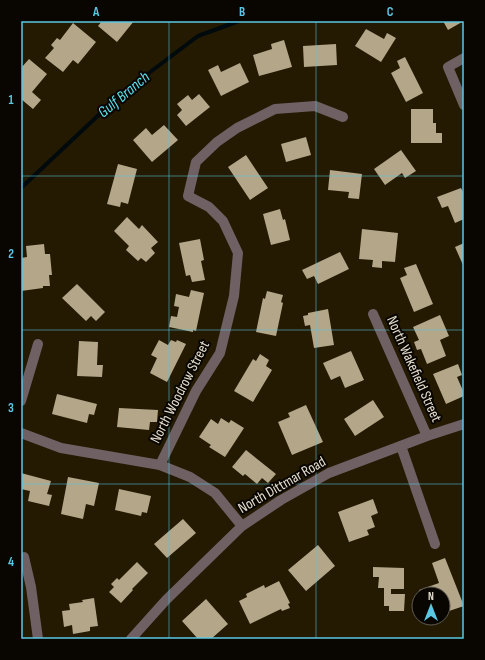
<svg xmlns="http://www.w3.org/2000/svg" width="485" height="660" font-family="'Sofia Sans Condensed',sans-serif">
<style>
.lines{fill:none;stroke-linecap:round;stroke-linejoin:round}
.stream{stroke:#000a0c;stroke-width:4}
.building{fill:#b3a689}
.minor{stroke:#6f6063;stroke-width:10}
.grid{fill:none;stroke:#5ac8e5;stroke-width:1;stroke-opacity:0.55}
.labels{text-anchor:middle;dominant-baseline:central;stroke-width:4;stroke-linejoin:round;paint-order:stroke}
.street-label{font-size:15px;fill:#e5decf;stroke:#090601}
.water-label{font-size:16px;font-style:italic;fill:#5ce0ee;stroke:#090601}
.neatline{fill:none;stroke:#5ac8e5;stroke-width:1.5}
.grid-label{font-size:13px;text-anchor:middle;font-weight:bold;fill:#5ac8e5}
</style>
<rect width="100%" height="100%" fill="#241a02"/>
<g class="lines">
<!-- stream -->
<path class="stream" d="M21 188 121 94 198 36 239 21"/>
</g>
<!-- building -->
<path class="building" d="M102 21H134L117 42 98 26Z
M443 21H461L462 22 448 30Z
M73 23 96 42 78 64 73 60 63 72 45 58 54 48 51 45 57 38 60 40Z
M366 29 384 39 387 33 396 38 381 62 355 46Z
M284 40 292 67 259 76 253 55 272 49 271 44Z
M336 44 337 65 304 67 303 46Z
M405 57 423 93 406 102 391 73 400 68 397 61Z
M29 59 47 74 32 92 41 100 33 109 21 99V68Z
M240 63 249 82 221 96 208 70 218 65 221 72Z
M199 94 210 107 186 126 177 115 182 110 177 104 188 95 192 100Z
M411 109H433V123H436V133H442V143H411Z
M164 125 178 140 152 162 133 140 146 128 152 135Z
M306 137 311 155 286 162 281 144Z
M401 150 416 171 405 178 402 173 385 185 374 169Z
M246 155 268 188 250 200 228 167Z
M118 164 137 169 128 204 121 202 120 207 107 204Z
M330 170 362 174 359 199 348 198 349 192 328 190Z
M461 188 464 194V219L455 223 448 206 442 208 437 197Z
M280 209 283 220 285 219 290 240 271 245 263 214Z
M127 217 139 229 142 225 158 242 151 248 155 253 146 262 141 258 138 261 126 250 129 246 114 231Z
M362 229 398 233 395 262 382 261V268L372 267 373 260 359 259Z
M200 239 204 260 201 261 205 280 192 282 190 275 186 276 179 243Z
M464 243V265H463L455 247Z
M44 244 45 254H50L52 275H49L50 286H43V288L21 291V258L27 257 26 246Z
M340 252 349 269 318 284 314 276 307 279 302 270Z
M416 264 433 304 414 312 400 278 407 275 404 268Z
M77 284 105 312 96 321 91 316 86 321 62 298Z
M191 290 204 293 196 331 193 330V332L169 327 171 316 177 317 179 307 174 306 176 294 189 297Z
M267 291 283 295 281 302 283 303 276 336 256 332 263 298 265 299Z
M328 309 334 345 314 348 310 325 305 326 303 316 308 315V313Z
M440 315 449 336 440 340 446 356 427 364 421 349 417 350 414 342 419 340 413 327Z
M159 340 168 345 171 340 176 342 177 340 186 344 167 382 150 373 157 358 151 355Z
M79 341 98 342 97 365H103L102 377 77 376Z
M351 351 364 380 345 388 340 376 331 380 323 363Z
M260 354 269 360 266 366 272 370 253 402 234 391 253 359 256 361Z
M458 364 462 375 457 377 464 393V396L446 404 433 374Z
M57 394 97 404 94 415 89 414 87 423 52 414Z
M373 400 384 417 355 436 344 419Z
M306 405 323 442 292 455 278 422 290 417 288 413Z
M119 408 158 410 157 422H150L149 430 117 427Z
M221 418 229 423 231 420 244 428 225 457 209 447 211 445 199 437 211 419 218 424Z
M246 450 276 474 268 483 262 478 257 484 245 474 243 476 232 467Z
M21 473 51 481 47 494 52 495 49 506 28 501 30 491 21 489Z
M68 477 99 483 94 506 86 504 83 519 61 514Z
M119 489 151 496 147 513 142 512 141 516 115 510Z
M373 499 378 513 371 516 375 527 367 530 369 535 349 542 338 512Z
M183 519 196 533 167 558 154 544Z
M318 545 335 566 306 591 288 570Z
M445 558 464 606 449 611 447 606 443 608V594H421L419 590 439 583 432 563Z
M137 562 148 573 132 589 133 590 121 603 109 592 114 587 111 584 117 578 119 580Z
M373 567 404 568V589H391V594H405L404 611H389V606H384V588H378L379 577H373Z
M279 581 290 603 288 604 290 608 282 611 281 609 250 624 239 601 247 597 246 594 264 585 265 588Z
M94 598 98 626 90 627V631L73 634 72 625 64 627 62 611 70 610 69 604 83 602 82 600Z
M206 599 228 624 211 639H198L182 621Z"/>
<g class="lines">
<!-- minor -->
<path class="minor" d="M464 58 448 67 464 105
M373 314 427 436
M21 401 38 344
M21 433 61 448 160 465 190 477 215 493 242 526
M401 446 435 544
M160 465 196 391 220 353 234 296 238 253 223 221 209 207 188 196 196 162 217 142 237 128 275 109 315 106 343 117
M24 557 31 587 38 639
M131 639 166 600 242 526 281 500 329 473 427 436 464 424"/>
</g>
<!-- grid -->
<path class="grid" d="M169 21V639M316 21V639M21 176H464M21 330H464M21 484H464"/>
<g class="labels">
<!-- street labels -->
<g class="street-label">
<text transform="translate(414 369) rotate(66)">North Wakefield Street</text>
<text transform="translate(180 392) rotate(-63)">North Woodrow Street</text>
<text transform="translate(282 485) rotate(-30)">North Dittmar Road</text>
</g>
<!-- water labels -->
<g class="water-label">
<text transform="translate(124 95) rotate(-40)">Gulf Branch</text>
</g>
</g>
<!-- border -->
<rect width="485" height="660" fill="none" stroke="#090601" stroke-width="44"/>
<!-- north arrow -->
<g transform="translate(431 606)"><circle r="19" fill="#090601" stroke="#615c53"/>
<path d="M0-3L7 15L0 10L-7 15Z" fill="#5ac8e5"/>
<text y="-6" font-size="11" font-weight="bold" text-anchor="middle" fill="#e5decf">N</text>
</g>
<rect x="22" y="22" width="441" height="616" class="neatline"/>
<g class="grid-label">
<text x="96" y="16">A</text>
<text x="242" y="16">B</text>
<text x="390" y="16">C</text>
<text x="11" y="104">1</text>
<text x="11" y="258">2</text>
<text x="11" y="412">3</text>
<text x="11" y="566">4</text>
</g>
</svg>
